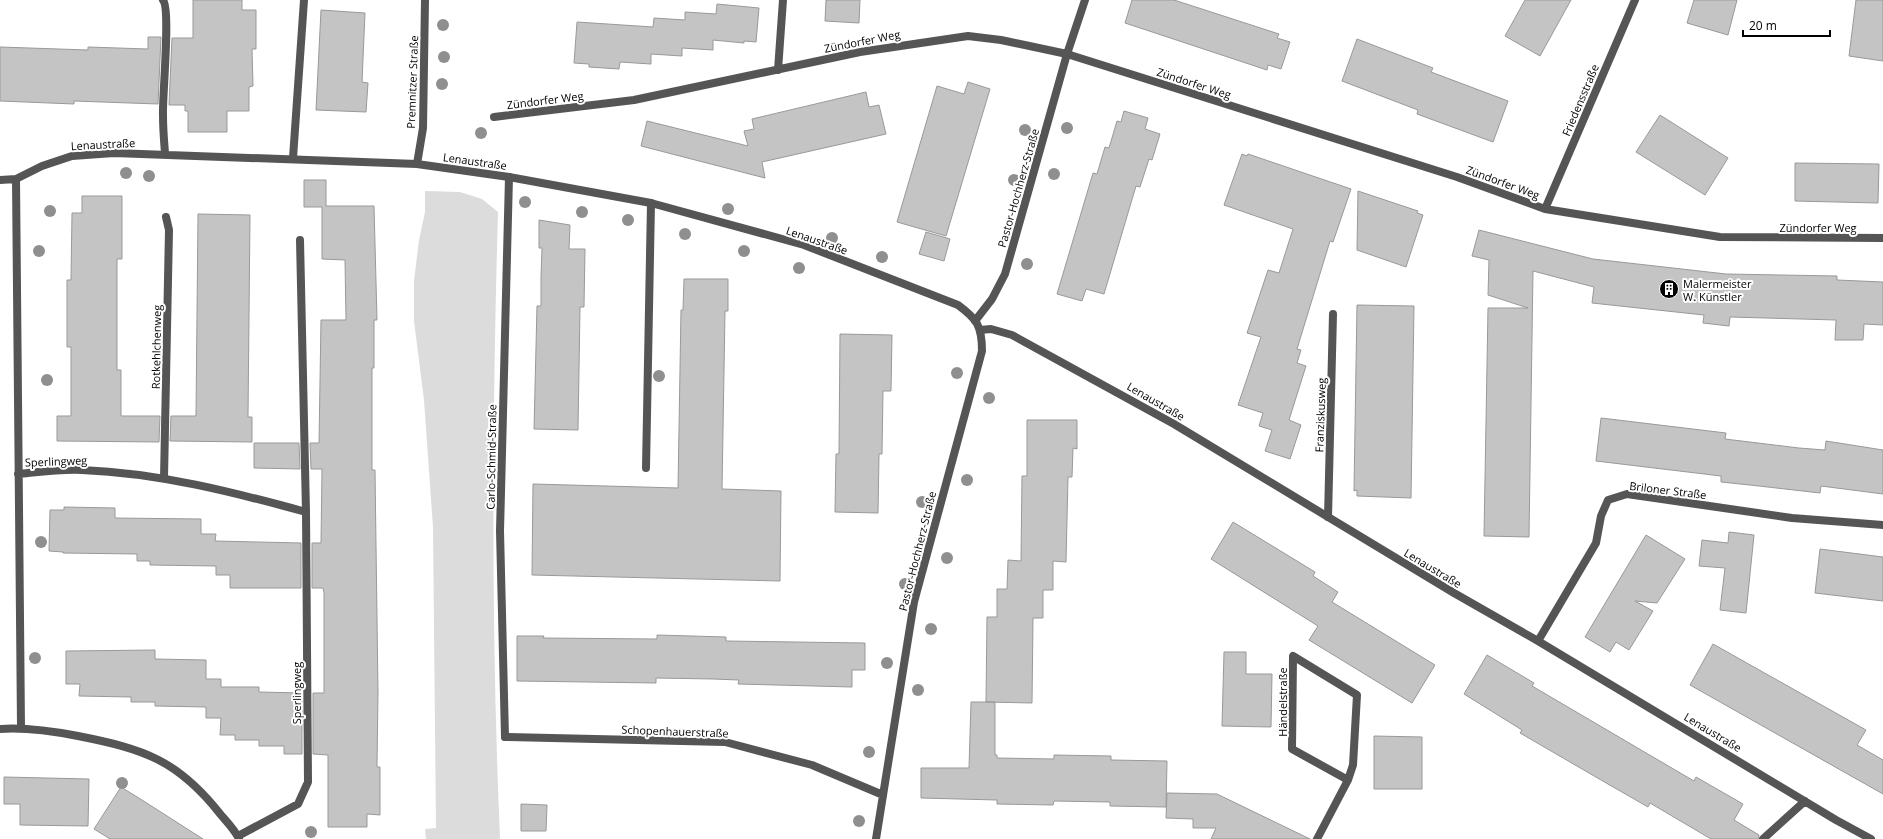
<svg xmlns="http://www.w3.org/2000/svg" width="1883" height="839" font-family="'Open Sans',sans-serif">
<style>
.green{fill:#dcdcdc}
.building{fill:#c4c4c4;stroke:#999}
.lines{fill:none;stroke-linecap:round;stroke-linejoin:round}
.service{stroke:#555;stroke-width:8}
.minor{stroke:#555;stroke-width:8}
.tree{fill:#8f8f8f}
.labels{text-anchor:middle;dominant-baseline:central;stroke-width:4;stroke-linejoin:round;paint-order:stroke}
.street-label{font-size:11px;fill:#000;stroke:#fff}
.poi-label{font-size:11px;fill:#000;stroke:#fff;text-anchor:start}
</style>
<rect width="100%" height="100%" fill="#fff"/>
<!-- green -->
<path class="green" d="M425 191 460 192 482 199 498 212C492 422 491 630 500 839H426L425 829 436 828 433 527 424 400 414 321V281L419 240 425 212Z"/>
<!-- building -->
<path class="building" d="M193 0H242V10H256V49H252L253 86 249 87V111H227V132H188V111H185V105H169L172 38H193Z
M826 0H860L859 23 825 21Z
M1132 0H1174L1279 34 1277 38 1290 42 1281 69 1268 65 1267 70 1125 23Z
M1525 0H1571L1540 56 1505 36Z
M1694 0H1737L1728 35 1687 23Z
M1856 0H1883V61L1849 56Z
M717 4 759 8 756 42 744 41V43L713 40V50L682 48V56L651 54V64L620 62 619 69 589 67V64L574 63 577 22 653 27 654 18 685 20V12L716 14Z
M321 10 365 13 362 82 368 83 366 112 316 110Z
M148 37H161L158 104 74 101V104L0 101V47L88 50V47L148 49Z
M1357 39 1433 68 1431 72 1508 101 1493 142 1417 114 1418 110 1342 81Z
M968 82 990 89 946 236 897 222 937 86 964 94Z
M866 92 869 107 879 105 886 134 762 162 765 178 641 146 647 121 748 146 744 131 754 129 752 119Z
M1124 111 1148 118 1145 129 1160 134 1152 160 1149 159 1140 187 1136 186 1104 294 1086 289 1082 301 1057 294 1093 173 1097 174 1105 147 1109 148 1117 121 1121 122Z
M1660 115 1728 158 1705 195 1636 152Z
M1242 154 1247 156 1248 154 1351 189 1333 242 1330 241 1297 349 1301 350 1297 363 1306 366 1289 420 1301 425 1290 459 1265 451 1272 430 1259 426 1263 413 1238 405 1261 337 1247 333 1268 270 1279 273 1293 229 1224 205Z
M1795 163 1879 164 1878 203 1795 201Z
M304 180H326V206H374L377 320H374V368H372V470H375L378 693 377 767H380V815L367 814V827H328V755L313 754V693H324V593L323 588H312V543H321L322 469H311L310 443H319L321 320H346L345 260 322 259V207H304Z
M1358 191 1418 211 1417 213 1423 215 1406 267 1357 250Z
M82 196H122V259H117V370H121V416H160L159 442 57 441V416H71V347H67V280H71L72 213H82Z
M198 214 250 215 248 417H252V442L170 441 171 416H196Z
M539 220 570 225 569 249H585L584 307H580L578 430 534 429 537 306H541V277L542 248H539Z
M1479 230 1593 259 1726 274 1837 276V280L1883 282V325L1864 324 1863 340H1835L1836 320 1730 317 1729 326 1703 323 1704 315 1592 303 1594 287 1533 271 1529 537 1484 536 1488 308H1528L1488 295 1489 260 1472 256Z
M926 232 950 239 944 261 919 254Z
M684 279H728V311H725L722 489 781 491 780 581 532 575 533 484 678 488 681 310H683Z
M1357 305 1414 306 1411 498 1357 496V490L1354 491Z
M840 334 892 335 891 391H883L882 454H879L878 513 835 512 836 454H839Z
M1601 418 1726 433 1725 439 1799 448 1825 450 1826 441 1883 450V494L1821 486 1820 493 1759 486 1721 482V476L1596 461Z
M1027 420H1077V449L1073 448 1072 477H1068L1066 562 1053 561V590H1043V618H1033L1032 703 986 702 987 617H997V589H1007L1008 560 1021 561 1022 476H1027Z
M254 443H299L300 469 254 468Z
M64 507 115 508V518L201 519V534H216L215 541 301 543V588H230V575H216V566L150 565V561H137V554L63 553V552L49 551 50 510H64Z
M1233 522 1315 572 1313 576 1338 592 1332 602 1435 665 1412 703 1309 640 1318 626 1211 559Z
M1729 532 1754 535 1746 613 1720 610 1725 568 1699 566 1702 540 1728 543Z
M1646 535 1685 559 1657 603 1635 601 1653 611 1629 650 1616 642 1610 652 1585 637Z
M1820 549 1883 557V601L1815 593Z
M657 635 726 637V641L865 643V670H852V687L738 684 739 680 713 679 656 678V683L517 681V636H544L543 638 657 639Z
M1713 644 1866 730 1857 745 1883 760V794L1690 685Z
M155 650V659L206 660V679H221V687H259V692L302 693V754H284V746H259V740H235V735H220L221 718H206V707L155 706V702H131V697L79 696 80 684H66V651Z
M1224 652H1246V674H1272L1271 727 1222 726Z
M1487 655 1534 683 1532 686 1624 740 1694 781 1696 777 1743 804 1734 820 1759 835 1758 839H1711L1650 803 1648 807 1601 780 1520 733 1522 730 1464 694Z
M971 702H995V755H997V758L1054 759V755L1111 756V760L1167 761 1166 807 1110 806V802L1054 801 1053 805 997 804V800L921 798V768H969Z
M1374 736 1422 737V789H1374Z
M4 777 89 779 88 826 20 825V804H4Z
M121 787 142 800 203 839H110L94 829Z
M1167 793 1217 794 1310 839H1211L1216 828H1193V819L1166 818Z
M521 804 547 805 546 831H521Z"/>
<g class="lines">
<!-- service -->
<path class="service" d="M293 158 304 0
M646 468 651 203
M1328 517 1333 314
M505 737 500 531 509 177
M1317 839 1348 780 1353 765 1357 695 1293 656 1292 749 1348 780"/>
<!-- minor -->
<path class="minor" d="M163 0C171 9 162 98 163 116 163 129 164 141 165 153
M778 70 783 0
M494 117 634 100 860 52 968 36 1001 40 1067 54 1457 177 1545 209 1720 237 1883 238
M417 164 423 128 425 0
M16 179 21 727
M0 180 16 179 42 166 72 156 114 153 417 164 509 177 651 203 804 245 958 305C977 319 982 326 982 351L914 602 876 839
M1545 209 1635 0
M975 321 992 299 1005 274 1067 54 1085 0
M980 330 991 329 1012 335 1174 424 1454 593 1538 641 1836 820 1871 839
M18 474C39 472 61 469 82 470 159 473 233 492 306 512
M164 478 169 230 166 217
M1538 641 1596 543 1601 516 1608 500 1627 494 1792 518 1883 525
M0 729C26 727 52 731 78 736 144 749 178 760 221 815 227 822 235 830 239 839
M505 737 725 742 812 765 883 795
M238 836 298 804 308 782 306 512 300 240
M1763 839 1805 801"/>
</g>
<!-- trees -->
<g class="tree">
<circle cx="443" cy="25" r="6"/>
<circle cx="444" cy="57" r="6"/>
<circle cx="442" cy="84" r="6"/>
<circle cx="1067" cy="128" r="6"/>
<circle cx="1025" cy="130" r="6"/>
<circle cx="481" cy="133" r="6"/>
<circle cx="126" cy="173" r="6"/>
<circle cx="1054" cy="174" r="6"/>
<circle cx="149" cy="176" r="6"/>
<circle cx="1014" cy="180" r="6"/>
<circle cx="525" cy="202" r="6"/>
<circle cx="728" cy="209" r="6"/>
<circle cx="50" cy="211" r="6"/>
<circle cx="582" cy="212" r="6"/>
<circle cx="628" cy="220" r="6"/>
<circle cx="685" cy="234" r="6"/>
<circle cx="832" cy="238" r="6"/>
<circle cx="39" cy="251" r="6"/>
<circle cx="744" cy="251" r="6"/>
<circle cx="882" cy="257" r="6"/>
<circle cx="1027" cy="264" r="6"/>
<circle cx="799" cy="268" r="6"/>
<circle cx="957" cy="373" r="6"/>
<circle cx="659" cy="376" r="6"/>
<circle cx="47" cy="380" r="6"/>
<circle cx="989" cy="398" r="6"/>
<circle cx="967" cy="480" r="6"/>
<circle cx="922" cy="502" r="6"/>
<circle cx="41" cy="542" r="6"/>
<circle cx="947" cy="558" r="6"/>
<circle cx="905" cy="584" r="6"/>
<circle cx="931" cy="629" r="6"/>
<circle cx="35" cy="658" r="6"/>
<circle cx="887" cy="663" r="6"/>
<circle cx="918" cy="690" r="6"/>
<circle cx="869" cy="752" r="6"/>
<circle cx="122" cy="783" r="6"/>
<circle cx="859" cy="821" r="6"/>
<circle cx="311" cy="832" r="6"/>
</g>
<!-- icons -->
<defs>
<g id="building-disc" transform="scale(1)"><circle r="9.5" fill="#000" stroke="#fff"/><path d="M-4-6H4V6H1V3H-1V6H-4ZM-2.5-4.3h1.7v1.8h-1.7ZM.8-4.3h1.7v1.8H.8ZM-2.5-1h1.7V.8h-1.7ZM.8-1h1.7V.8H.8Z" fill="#fff"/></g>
</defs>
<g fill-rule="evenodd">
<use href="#building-disc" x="1669" y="289"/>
</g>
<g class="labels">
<!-- street labels -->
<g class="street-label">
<text transform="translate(862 41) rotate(-11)">Zündorfer Weg</text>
<text transform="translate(412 82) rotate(-88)">Premnitzer Straße</text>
<text transform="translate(1194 83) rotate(18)">Zündorfer Weg</text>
<text transform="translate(545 100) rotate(-7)">Zündorfer Weg</text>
<text transform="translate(1580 100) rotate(-67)">Friedensstraße</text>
<text transform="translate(103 144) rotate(-3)">Lenaustraße</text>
<text transform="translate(475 161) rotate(8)">Lenaustraße</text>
<text transform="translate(1503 182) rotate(20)">Zündorfer Weg</text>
<text transform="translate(1018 188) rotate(-74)">Pastor-Hochherz-Straße</text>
<text x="1818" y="227">Zündorfer Weg</text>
<text transform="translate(817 240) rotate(19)">Lenaustraße</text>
<text transform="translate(156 347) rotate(-89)">Rotkehlchenweg</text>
<text transform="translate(1156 401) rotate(30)">Lenaustraße</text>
<text transform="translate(1320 415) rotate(-88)">Franziskusweg</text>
<text transform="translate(491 457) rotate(-89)">Carlo-Schmid-Straße</text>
<text transform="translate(56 461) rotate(-2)">Sperlingweg</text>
<text transform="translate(1668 490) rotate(7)">Briloner Straße</text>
<text transform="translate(917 551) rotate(-76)">Pastor-Hochherz-Straße</text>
<text transform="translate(1433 568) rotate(31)">Lenaustraße</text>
<text transform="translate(296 693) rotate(-90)">Sperlingweg</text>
<text transform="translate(1282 702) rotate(-90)">Händelstraße</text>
<text transform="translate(675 731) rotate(2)">Schopenhauerstraße</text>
<text transform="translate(1713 732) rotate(31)">Lenaustraße</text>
</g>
<!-- poi labels -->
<g class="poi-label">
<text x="1683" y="283">Malermeister<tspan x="1683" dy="13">W. Künstler</tspan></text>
</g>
</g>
<!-- scale -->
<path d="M1743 30v6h87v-6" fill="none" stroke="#000000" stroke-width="2"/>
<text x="1749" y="30" font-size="12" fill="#000000" stroke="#ffffff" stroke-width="3" paint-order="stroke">20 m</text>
</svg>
